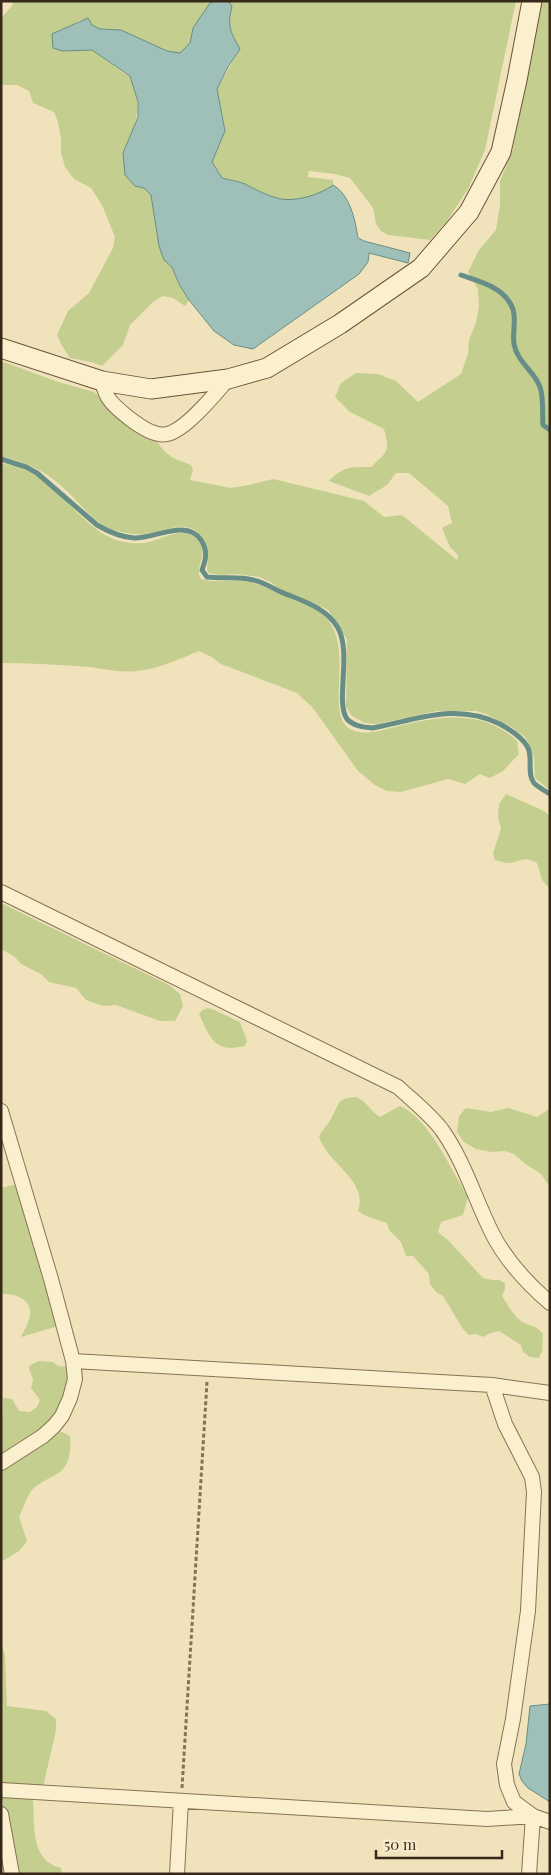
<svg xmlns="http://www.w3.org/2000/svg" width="551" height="1875" font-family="'Playfair Display',serif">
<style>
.green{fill:#c3ce8f}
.water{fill:#9fc0b8;stroke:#678e86}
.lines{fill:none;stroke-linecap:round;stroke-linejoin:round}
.stream{stroke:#678e86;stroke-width:5}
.minor-casing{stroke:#877254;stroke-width:16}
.secondary-casing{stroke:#695338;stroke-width:21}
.path{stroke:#877254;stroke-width:3;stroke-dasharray:4 2.5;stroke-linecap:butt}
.minor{stroke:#fbf0ce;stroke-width:14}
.secondary{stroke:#fbf0ce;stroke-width:19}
</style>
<rect width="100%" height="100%" fill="#f0e3bb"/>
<!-- green -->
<path class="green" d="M13 1H214L210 3 193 28 190 43 180 53 167 51 121 30 100 29 80 20 71 26 60 30 79 50H92L124 73 130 76C144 110 136 122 123 153L135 186 144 188 151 195 159 246 164 260 172 267 179 284 189 300 185 306 173 298 162 296 153 302 130 325 123 345 102 366 91 362 70 358 62 346 57 335 68 311 89 293 113 248 115 237 102 205 91 188 74 179 65 167 61 152V139L58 122 54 112 33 103 29 91 17 85H1V18L12 6Z
M228 1H516L485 150 468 189 447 221 430 240 388 235 381 231 376 224 373 208 350 178 335 174 309 171 308 177 333 180V185C320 195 293 203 277 199 265 195 256 189 245 184 238 181 229 180 222 178L212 162 225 131 217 89 240 49C230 31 227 27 232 6Z
M542 1H550V790L535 778 534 758 526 738 512 727 488 715 477 711H437L377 724 365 723 352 716 346 707 347 639 328 610 312 602 287 594 270 582 259 577 237 574 220 575 209 573 207 570C209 550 204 524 178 527 167 528 156 533 144 534 134 535 124 533 114 530 96 525 83 507 70 494 48 472 31 464 1 456V361L55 381 94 392 121 416 158 443 164 451 173 458 191 465 193 470 190 480 231 488 249 485 273 479 364 501 384 517 402 515 457 560 458 555 450 547 442 528 452 523 448 506 409 473H396L387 485 369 496 329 481C343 466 352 467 371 467 388 451 390 452 384 429L350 412 335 397 341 383 356 373 378 374 396 381 418 402 461 374 468 354 469 340 476 323 479 306 478 289 468 272 479 250 496 230 500 205V181L513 149 530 54Z
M1 463C13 466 27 469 37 476 63 493 80 521 107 536 118 542 131 544 144 543 161 541 187 521 200 543 208 556 194 567 201 579 214 583 229 580 243 581 261 583 279 594 296 601 303 604 311 606 317 610 361 638 322 713 350 729 363 736 379 731 391 728 435 717 481 707 517 741L519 754 503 771 490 778 480 774 465 784 448 779 401 792 387 791 375 785 358 771 313 708 297 693 221 664 212 657 199 651C179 659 159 669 137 671 121 673 106 669 90 667 61 665 31 663 1 663Z
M506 794 544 811 550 816V889L542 880 537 863C522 855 522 862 508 863 505 863 499 861 495 860L493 853 501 829 498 817 499 804Z
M1 903 169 985 180 994 183 1006 175 1021H160L116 1005 103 1006 94 1003 86 1000 76 988 49 982 41 974 21 964 15 957 1 949Z
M208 1008C220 1011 229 1018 240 1022L247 1041 245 1046C214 1053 211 1039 199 1014L202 1010Z
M356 1097C368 1102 369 1110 380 1117L400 1106C429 1118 451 1170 468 1197L463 1215 441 1222 438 1232 448 1240 483 1278 492 1280H499L505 1283V1289L502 1296C508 1304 513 1317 523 1322 533 1328 535 1324 543 1334L542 1351 539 1358 530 1357 523 1352 521 1345 499 1331 490 1333 483 1337 476 1334 469 1335 463 1329 443 1296 436 1292 430 1284 429 1274 413 1256H406L401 1242 389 1230 387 1223 366 1216 358 1211C369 1180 326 1163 319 1136 323 1129 330 1122 333 1115 341 1100 338 1099 356 1097Z
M550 1106V1187L541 1174 524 1163 514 1154 505 1151 491 1152 476 1149 464 1142 457 1132 459 1116 466 1108 491 1112 508 1108 537 1117 548 1110Z
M17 1184 58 1326 21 1337C24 1331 29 1322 30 1315 32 1298 13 1293 1 1294V1188Z
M39 1361 53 1362 58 1366 70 1367V1388L54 1420 1 1459 3 1398 12 1399 19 1411 30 1412 37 1407 40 1400 31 1388 33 1380 29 1368 30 1365Z
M58 1430 70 1436C71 1449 70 1467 57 1474 49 1479 40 1482 33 1489 27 1495 23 1509 19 1517L27 1541 19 1551 1 1562V1467Z
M1 1641 5 1656 7 1706 46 1711 56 1719V1730L43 1787 1 1784Z
M30 1795 33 1800C35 1825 30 1861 61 1868L62 1874H15L2 1797Z"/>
<!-- water -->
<path class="water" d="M214 1H228L232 6C227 27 230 31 240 49L228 67 217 89 225 131 212 162 222 178C229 180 238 181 245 184 255 189 265 195 277 198 293 203 320 195 333 185 350 195 355 219 358 238L364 241 410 253 408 263 369 253 368 262 359 274 253 349 234 345 214 331 189 300 179 284 172 267 164 260 159 246 151 195 144 188 135 186 125 175 123 153 138 117V102L130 76 92 50 62 51 53 48 52 34 88 18 92 25 100 29 121 30 167 51 180 53 190 43 193 28 210 3Z
M550 1704V1802L528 1788 522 1781 519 1774 526 1744 530 1706Z"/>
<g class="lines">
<!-- stream -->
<path class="stream" d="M461 275C478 281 500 286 510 303 518 315 512 331 514 344 517 362 535 372 540 387 544 398 542 413 543 425L550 430
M1 459 26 467 37 473 97 525C109 532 120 537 134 538 154 539 187 518 201 540 208 551 206 559 202 570L207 577C223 579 238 576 253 580 264 582 272 588 281 592 302 601 326 607 338 628 352 653 335 702 347 719 353 726 364 727 372 728 417 720 455 702 500 724 509 729 521 736 527 746 534 757 526 773 534 783 538 787 545 791 550 794"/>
<!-- minor casing -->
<g class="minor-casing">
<path id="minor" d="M102 381C106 400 114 406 129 418 138 425 155 437 167 434 186 430 215 394 228 379
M1 892 398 1087C413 1101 430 1114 442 1130 464 1161 475 1199 492 1233 505 1259 528 1284 550 1303
M1 1111 51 1279 73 1361 75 1379 70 1398 62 1416 54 1426 43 1436 1 1463
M73 1361 492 1385 550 1393
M492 1385 505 1424 532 1477 534 1492 528 1611 513 1719 504 1764 507 1785 514 1802 533 1816 550 1822
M1 1790 487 1819 533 1816 529 1874
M1 1814 12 1874
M177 1874 181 1801"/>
</g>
<!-- secondary casing -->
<g class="secondary-casing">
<path id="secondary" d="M1 348 102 381 151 389 228 379 267 368 340 324 421 268 469 212 501 152 517 80 532 1"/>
</g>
<!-- path -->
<path class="path" d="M182 1788 207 1382"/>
<!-- minor -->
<use href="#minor" class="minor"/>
<!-- secondary -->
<use href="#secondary" class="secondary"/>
</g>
<!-- border -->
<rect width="551" height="1875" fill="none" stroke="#36291a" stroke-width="5"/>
<!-- scale -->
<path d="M376 1850v8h126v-8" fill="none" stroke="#36291a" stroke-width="2.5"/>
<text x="384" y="1850" font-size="15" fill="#36291a" stroke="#f7edcb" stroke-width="4" paint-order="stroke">50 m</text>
</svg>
